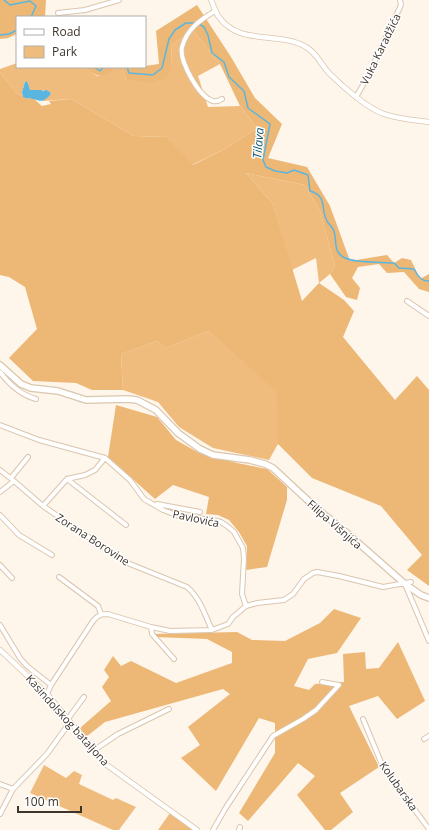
<svg xmlns="http://www.w3.org/2000/svg" width="429" height="830" font-family="'Open Sans',sans-serif">
<style>
.green{fill:#f0bc7d}
.forest{fill:#edb775}
.water{fill:#5bb6df}
.lines{fill:none;stroke-linecap:round;stroke-linejoin:round}
.stream{stroke:#5bb6df;stroke-width:1.5}
.minor-casing{stroke:#dbc6ae;stroke-width:6}
.tertiary-casing{stroke:#dbc6ae;stroke-width:6}
.secondary-casing{stroke:#dbc6ae;stroke-width:8}
.minor{stroke:#fff;stroke-width:4}
.tertiary{stroke:#fff;stroke-width:4.5}
.secondary{stroke:#fff;stroke-width:5.5}
.labels{text-anchor:middle;dominant-baseline:central;stroke-width:3;stroke-linejoin:round;paint-order:stroke}
.street-label{font-size:11px;fill:#3d342b;stroke:#fff}
.water-label{font-size:12px;font-style:italic;fill:#145c78;stroke:#fff}
</style>
<rect width="100%" height="100%" fill="#fef5eb"/>
<!-- green -->
<path class="green" d="M193 30 220 64 198 76 208 107 240 106 257 128 225 149 192 165 167 137 134 136 71 99 42 101 51 94 50 92 42 90H30L28 83 26 81 25 82 22 92 23 97 17 94 0 72V69L17 63V67H83L97 76 113 72V67H122L126 79 172 67 171 45Z
M246 173 305 185 320 211 335 266 330 274 319 283 316 258 292 270 273 204Z
M208 331 278 392V444L269 460 213 448 179 427 158 402 123 390 121 354 157 341 166 348Z
M44 765 66 778 74 771 82 775 79 784 113 800 116 798 136 807 119 830H113L30 793Z
M170 813 194 830H158Z"/>
<!-- forest -->
<path class="forest" d="M0 0H46L45 17H17V34L8 38 0 39Z
M197 5 231 57 255 98 282 124 268 158 307 167 330 206 350 261 387 255 394 263 402 258 411 260 420 279 429 274V292L419 289 404 272 387 273 379 264 358 267 352 278 360 288 357 300 346 297 330 274 335 266 320 211 305 185 246 173 273 204 302 301 319 283 344 300 354 311 343 337 395 400 417 376 429 390V586L407 570 422 555 381 506 312 478 278 444 277 392 208 331 166 348 157 341 121 354 123 390H92L76 383 33 381 9 358 37 329 25 287 9 277 0 275V72L17 94 26 98 34 99 42 106 51 104 49 101 71 99 134 136 167 137 193 165 225 149 257 128 240 106 220 64 193 30 171 45 172 67 165 78 148 83 126 79 122 67H145V66L159 64 156 31Z
M83 67H113V72C99 79 95 75 83 67Z
M116 405 157 417 176 440 199 453 237 463 267 469 287 487V500L267 567 246 570 247 546 239 532 229 520 218 515 206 514 209 497 173 485 155 499 108 457Z
M334 609 361 618 337 653 308 659 294 686 309 690 315 684 344 682 343 654 365 652 366 669 379 668 398 642 425 701 397 719 378 696 349 706 379 767 340 793 353 812 331 830H325L297 795 315 776 298 763 248 821 239 813 275 753V723L259 718 216 791 181 758 200 745 188 727 230 694 223 689 105 722 86 737 80 728 111 701 102 687 109 677 104 670 113 656 121 666 131 661 176 683 232 663V652L207 639 155 637V634L237 632 252 640 285 641 320 623Z"/>
<!-- water -->
<path class="water" d="M26 81 28 83 30 90H42L43 91 46 90 50 92 51 94C43 102 43 102 33 99 29 98 27 99 23 97L22 92 25 82Z"/>
<g class="lines">
<!-- stream -->
<path class="stream" d="M4 0 10 5 30 1 36 6 31 17
M199 24 204 27 208 35 212 53 224 62 229 77 244 91 248 108 270 124 263 160 266 167 275 171 287 173 294 170 308 175 310 191C328 196 320 208 327 221 328 224 333 227 334 231 337 241 333 253 345 258 355 263 382 262 394 263L399 268 414 269C417 275 422 282 429 281
M0 35 9 34 17 30
M94 67 100 71 104 67
M127 67 129 73 153 75 162 68 169 39 175 30 186 23H195"/>
<!-- minor casing -->
<g class="minor-casing">
<path id="minor" d="M215 11C200 20 187 29 182 47 179 61 199 97 213 101 217 102 219 101 222 99
M58 13 85 10 119 0
M356 97 367 78 401 5 400 0
M407 301 429 316
M0 372C9 384 21 395 36 399
M0 425 39 440 105 458 130 480 144 499 163 510 179 516 213 520 221 522 227 526 234 532 243 548 244 558 242 594 246 606
M0 470 14 481 43 506 125 562 187 587C200 598 205 615 212 630
M11 478 28 457
M67 479 126 525
M0 492 14 481
M157 504 200 512
M43 506 67 479 85 475 95 470 105 458
M0 515 19 535 52 555
M0 565 12 578
M59 577 98 606 101 614
M405 584 429 641
M0 625 20 658 27 666 51 685
M151 627 152 634 174 659
M47 694 51 685 93 621C98 615 101 614 108 614L151 627 170 631 212 630 228 624 233 617 246 606 257 603 284 600 293 594 304 579 313 573 317 572 339 576 383 587 411 582
M363 719 383 767 429 829
M67 720 84 697
M424 739 429 736
M93 751 118 734 169 709
M0 784 13 789
M0 814 13 789 47 754 70 722
M213 830 225 809 273 736 303 719 316 710 339 685 322 682
M239 830 240 827"/>
</g>
<!-- tertiary casing -->
<g class="tertiary-casing">
<path id="tertiary" d="M211 0C214 6 215 12 219 17 239 46 279 31 306 47 317 53 321 65 330 74 343 87 367 108 384 114 398 119 414 120 429 122
M0 650 47 694 104 763 197 830"/>
</g>
<!-- secondary casing -->
<g class="secondary-casing">
<path id="secondary" d="M0 365 21 384 31 388 58 391 86 400 127 399 137 400 156 410 178 433 200 449 213 455 250 460 265 464 273 468 316 508 347 533 405 584 421 595 429 598"/>
</g>
<!-- minor -->
<use href="#minor" class="minor"/>
<!-- tertiary -->
<use href="#tertiary" class="tertiary"/>
<!-- secondary -->
<use href="#secondary" class="secondary"/>
</g>
<g class="labels">
<!-- street labels -->
<g class="street-label">
<text transform="translate(380 49) rotate(-64)">Vuka Karadžića</text>
<text transform="translate(196 518) rotate(12)">Pavlovića</text>
<text transform="translate(335 524) rotate(41)">Filipa Višnjića</text>
<text transform="translate(93 539) rotate(33)">Zorana Borovine</text>
<text transform="translate(68 720) rotate(48)">Kasindolskog bataljona</text>
<text transform="translate(399 786) rotate(55)">Kolubarska</text>
</g>
<!-- water labels -->
<g class="water-label">
<text transform="translate(258 143) rotate(-85)">Tilava</text>
</g>
</g>
<!-- legend -->
<rect x="16" y="16" width="130" height="52" fill="#ffffff" stroke="#b1aeaa"/>
<rect x="24" y="29" width="20" height="6" fill="#ffffff" stroke="#b1aeaa"/>
<text x="52" y="36" font-size="12" fill="#3d342b">Road</text>
<rect x="24" y="46" width="20" height="12" fill="#f0bc7d" stroke="#b1aeaa"/>
<text x="52" y="56" font-size="12" fill="#3d342b">Park</text>
<!-- scale -->
<path d="M18 806v6h63v-6" fill="none" stroke="#3d342b" stroke-width="2"/>
<text x="24" y="806" font-size="12" fill="#3d342b" stroke="#ffffff" stroke-width="3" paint-order="stroke">100 m</text>
</svg>
